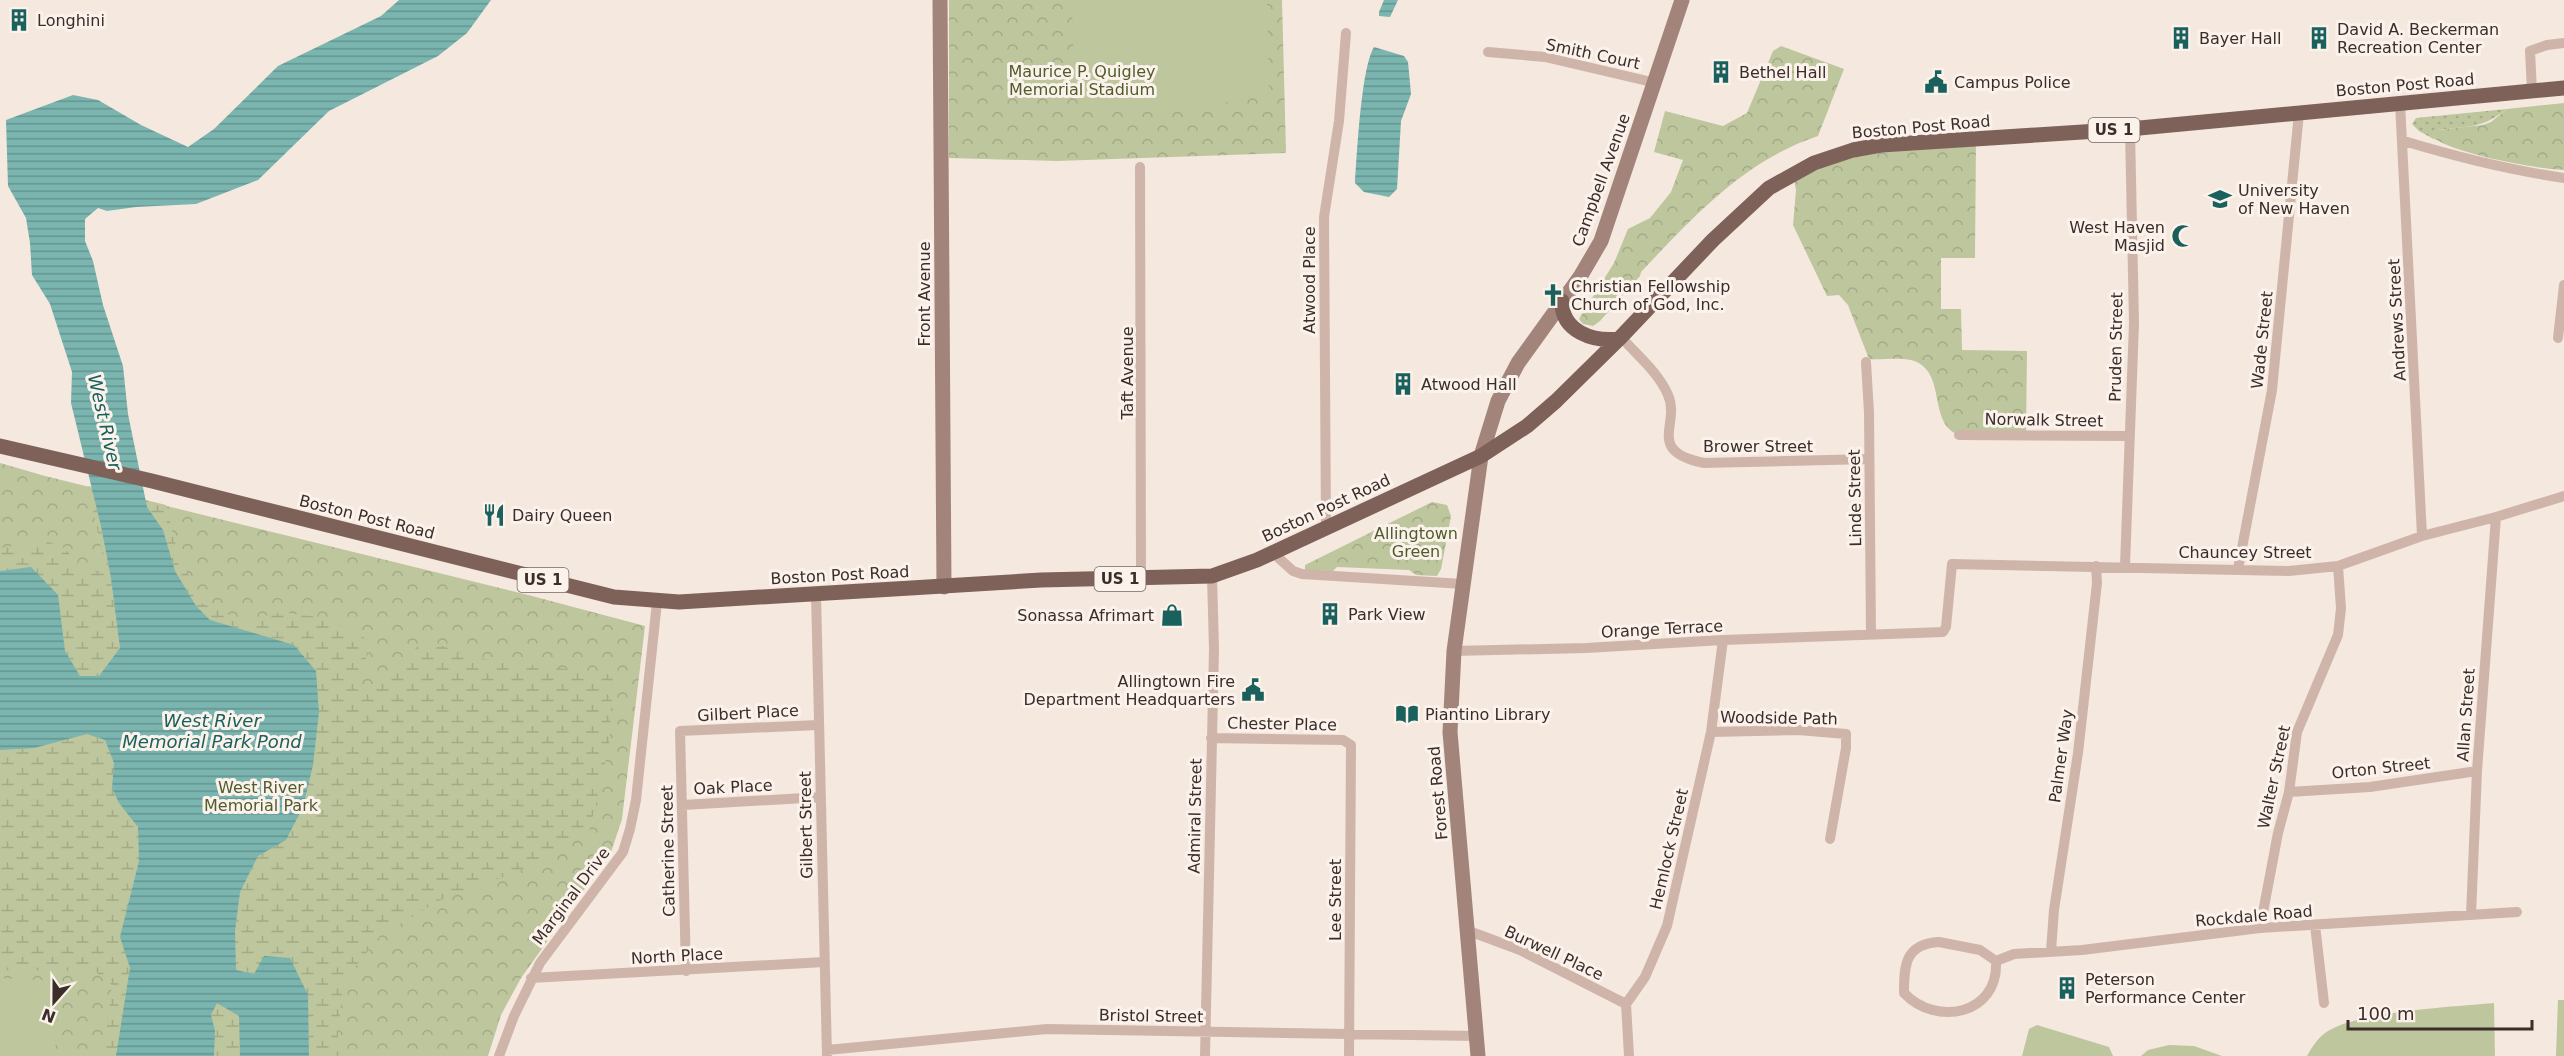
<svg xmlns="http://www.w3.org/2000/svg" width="2564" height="1056" font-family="'DejaVu Sans',sans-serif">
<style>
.grass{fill:url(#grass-dots)}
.forest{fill:url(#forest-crowns)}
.wetland{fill:url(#wetland-marsh)}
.pitch{fill:#bdc69d}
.water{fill:url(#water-rules)}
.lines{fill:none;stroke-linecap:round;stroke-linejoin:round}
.street{stroke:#cfb5a9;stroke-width:10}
.secondary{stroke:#a3847a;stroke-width:15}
.primary{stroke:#7e6159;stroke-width:15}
.labels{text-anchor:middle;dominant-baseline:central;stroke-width:6;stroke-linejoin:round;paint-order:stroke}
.shield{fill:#fcf2ec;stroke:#756864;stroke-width:1.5}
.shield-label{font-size:15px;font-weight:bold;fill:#3b2d29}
.poi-label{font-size:16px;fill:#3b2d29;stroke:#fcf2ec;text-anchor:start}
.street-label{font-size:16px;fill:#3b2d29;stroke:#fcf2ec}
.park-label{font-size:16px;fill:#505c2b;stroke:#fcf2ec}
.water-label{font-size:18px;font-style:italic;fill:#1a615d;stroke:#fcf2ec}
</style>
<defs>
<pattern id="grass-dots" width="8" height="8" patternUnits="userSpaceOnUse" patternTransform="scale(1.5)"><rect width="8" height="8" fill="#bdc69d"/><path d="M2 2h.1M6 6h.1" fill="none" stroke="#a3aa87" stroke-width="1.8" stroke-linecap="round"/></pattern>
<pattern id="forest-crowns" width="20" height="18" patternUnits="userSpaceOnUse" patternTransform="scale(1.5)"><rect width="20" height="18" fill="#bdc69d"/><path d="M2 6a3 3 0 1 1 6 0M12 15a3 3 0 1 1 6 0" fill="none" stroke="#a3aa87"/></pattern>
<pattern id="wetland-marsh" width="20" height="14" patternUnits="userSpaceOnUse" patternTransform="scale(1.5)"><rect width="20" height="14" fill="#bdc69d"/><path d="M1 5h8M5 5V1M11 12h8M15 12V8" fill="none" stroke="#a3aa87"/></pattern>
<pattern id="water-rules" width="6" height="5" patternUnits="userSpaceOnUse" patternTransform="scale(1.5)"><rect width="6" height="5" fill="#7bb5b0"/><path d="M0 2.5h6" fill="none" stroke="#66948f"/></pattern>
</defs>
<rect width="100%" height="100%" fill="#f5e8df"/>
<!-- grass -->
<path class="grass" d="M2507 109C2481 129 2469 126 2438 130L2434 139 2437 141 2419 131 2412 124 2416 118Z"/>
<!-- forest -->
<path class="forest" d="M949 0H1282L1286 153 1057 161 949 158Z
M1781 46 1844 69 1818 136C1745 160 1692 218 1641 272L1640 276 1600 321 1593 326 1583 324 1579 319 1614 263 1628 229 1650 218 1671 192 1683 160 1654 152 1665 111 1723 126 1747 113 1773 51Z
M2564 103V170C2541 170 2445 152 2432 136V133L2438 130 2483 125 2491 122 2507 109Z
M1976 139 1975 258H1941V309H1961L1962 350 2027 351 2026 434C2012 434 1968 438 1957 434 1927 421 1948 370 1911 360 1898 357 1882 360 1869 359L1848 305 1839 295 1827 296 1793 225 1796 190 1793 173 1833 156Z
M0 463 45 476 532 596 645 626 622 819 611 852 521 978 501 1015 488 1056H0Z
M1432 502 1447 505 1451 516 1441 569 1437 576 1416 575 1409 570 1337 567 1333 571 1305 570V565Z"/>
<!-- wetland -->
<path class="wetland" d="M88 486 166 505 176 546 201 603 229 615 248 620 281 612 324 618 373 642 353 688 369 693 418 646 438 644 470 657 613 675 609 747 589 832 519 871 438 901 380 936 343 982 337 1044 344 1056H309L308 995 254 974 235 970V931L240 892 258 856 286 840 313 765 319 712 316 671 294 645 210 620 196 606 175 571 163 530 94 495 111 578 120 648 99 677 80 676 65 651 58 595 0 571V548L46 541 65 548 83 572 106 571Z
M87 734 105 740 114 763 112 788 119 803 138 827 139 861 120 937 130 968 116 1056H103L112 985 95 971 0 970V750L34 748Z
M217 1003 239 1016 240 1056H214L215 1031 211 1015Z"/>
<!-- pitch -->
<path class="pitch" d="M1072 0H1267L1269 94 1184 110 1090 111 1074 91Z
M0 978 59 981 55 1056H0Z
M2558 1000H2564V1056H2556Z
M2494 1003 2495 1056H2307C2312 1047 2319 1036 2328 1031 2361 1011 2453 1007 2494 1003Z
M2037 1025 2109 1047 2113 1056H2022L2029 1029Z
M2169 1045 2194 1046 2222 1056H2141L2148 1050Z"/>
<!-- water -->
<path class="water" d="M399 0H491L467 33 438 56 329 111 258 180 196 204 136 207 107 211 98 208 85 219V241L93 261 103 305 123 366 128 414 147 507 163 530 175 571 196 606 210 620 294 645 316 671 319 712 313 765 303 807 286 840 258 856 240 892 235 931 236 970 254 974 264 956 290 958 308 995 309 1056H240L239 1016 217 1003 211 1015 215 1031 214 1056H116L130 968 120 937 139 861 138 827 119 803 112 788 114 763 105 740 87 734 34 748 0 750V571L31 567 58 595 65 651 80 676H99L120 648 111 578 101 526 71 403 72 372 50 304 32 275 30 243 26 218 8 186 6 120 73 95 98 100 141 125 188 147 214 129 278 66 381 16Z
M1384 0H1398L1390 17 1379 16V12Z
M1374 47 1404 56 1408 62 1411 94 1401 121 1397 189 1389 197 1364 192 1355 183C1357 155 1361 68 1374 47Z"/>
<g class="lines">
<!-- street -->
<path class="street" d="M1488 52 1545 57 1656 83
M2532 91 2530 51 2547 45 2564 43
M2400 103 2422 536
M2404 141C2457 157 2509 170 2564 178
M1140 167 1141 578
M1621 337C1637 355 1659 373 1668 395 1681 424 1645 451 1704 463L1869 459
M2558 338 2564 285
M1866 362 1869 413 1871 634
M1959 435 2129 436
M1326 529 1324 217 1339 121 1346 33
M1273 553 1293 571 1302 574 1463 584
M2125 566 2134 323 2130 129
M2238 569 2272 390 2299 113
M816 594 827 1056
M1454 651 1586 648 1723 640 1943 632 1946 627 1952 564 2289 571 2338 566 2422 536 2496 517 2564 496
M1711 732 1798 730 1846 734V748L1830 839
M1211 738 1343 740 1351 745 1349 1056
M2289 792 2370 787 2477 771
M683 805 821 797
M2471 915 2477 771 2496 517
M2315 925 2324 1003
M2260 928 2278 833 2289 792 2297 732 2338 635 2341 608 2338 566
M1469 931 1520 950 1626 1004
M1939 942 1980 950 1996 961C1999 1015 1936 1027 1904 993 1904 965 1905 944 1939 942Z
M2051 951 2054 910 2078 753 2097 583 2096 566
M1996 961 2014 954 2082 950 2260 928 2517 912
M686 971 680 731 818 725
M531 978 824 962
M827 1050 1047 1029 1476 1036
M499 1056 514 1016 540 963 623 852 630 829 636 800 657 602
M1205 1056 1214 649 1212 576
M1629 1056 1626 1004 1645 977 1667 926 1711 732 1723 640"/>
<!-- secondary -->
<path class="secondary" d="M940 0 944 587
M1478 1056 1450 732 1454 651 1481 456 1498 401 1518 363 1580 277 1601 241 1682 0"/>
<!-- primary -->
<path class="primary" d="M1562 301C1561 332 1594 342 1619 339
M0 446 152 481 614 597 679 602 1041 580 1212 576 1257 560 1481 456 1527 426 1556 401 1619 339 1713 240 1769 188 1814 163 1853 150 1881 145 2129 129 2564 88"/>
</g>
<!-- icons -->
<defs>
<g id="building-bare" transform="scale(1.8)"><path d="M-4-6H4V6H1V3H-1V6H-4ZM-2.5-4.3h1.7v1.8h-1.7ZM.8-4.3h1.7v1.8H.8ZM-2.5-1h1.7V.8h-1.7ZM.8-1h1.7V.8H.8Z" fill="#1a615d" stroke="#fcf2ec" stroke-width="2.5" paint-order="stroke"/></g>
<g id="civic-bare" transform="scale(1.8)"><path d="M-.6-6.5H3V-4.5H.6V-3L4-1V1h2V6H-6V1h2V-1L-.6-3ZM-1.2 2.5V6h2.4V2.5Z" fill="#1a615d" stroke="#fcf2ec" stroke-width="2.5" paint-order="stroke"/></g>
<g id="university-bare" transform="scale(1.8)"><path d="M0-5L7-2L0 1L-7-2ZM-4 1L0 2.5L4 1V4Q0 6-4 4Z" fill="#1a615d" stroke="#fcf2ec" stroke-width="2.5" paint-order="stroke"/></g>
<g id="mosque-bare" transform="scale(1.8)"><path d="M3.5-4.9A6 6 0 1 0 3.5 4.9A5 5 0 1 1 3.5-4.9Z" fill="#1a615d" stroke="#fcf2ec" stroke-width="2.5" paint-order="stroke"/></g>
<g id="church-bare" transform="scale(1.8)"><path d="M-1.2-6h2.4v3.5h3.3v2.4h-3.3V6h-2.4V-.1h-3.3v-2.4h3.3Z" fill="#1a615d" stroke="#fcf2ec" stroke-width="2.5" paint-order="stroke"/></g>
<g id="restaurant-bare" transform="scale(1.8)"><path d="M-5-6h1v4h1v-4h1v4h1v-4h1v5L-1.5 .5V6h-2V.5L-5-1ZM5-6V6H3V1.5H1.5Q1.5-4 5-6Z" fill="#1a615d" stroke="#fcf2ec" stroke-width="2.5" paint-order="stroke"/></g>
<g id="shop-bare" transform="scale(1.8)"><path d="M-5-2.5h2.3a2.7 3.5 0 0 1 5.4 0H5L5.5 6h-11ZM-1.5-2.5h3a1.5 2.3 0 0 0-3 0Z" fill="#1a615d" stroke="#fcf2ec" stroke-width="2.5" paint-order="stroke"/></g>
<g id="library-bare" transform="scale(1.8)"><path d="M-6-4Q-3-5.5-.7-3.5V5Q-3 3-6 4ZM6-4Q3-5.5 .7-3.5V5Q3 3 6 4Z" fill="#1a615d" stroke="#fcf2ec" stroke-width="2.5" paint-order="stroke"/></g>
</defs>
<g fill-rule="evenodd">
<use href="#building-bare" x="19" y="20"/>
<use href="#building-bare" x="2181" y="38"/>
<use href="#building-bare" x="2319" y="38"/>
<use href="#building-bare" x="1721" y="72"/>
<use href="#civic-bare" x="1936" y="82"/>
<use href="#university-bare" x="2220" y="199"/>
<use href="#mosque-bare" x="2183" y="236"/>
<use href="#church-bare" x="1553" y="295"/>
<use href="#building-bare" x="1403" y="384"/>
<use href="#restaurant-bare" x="494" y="515"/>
<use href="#building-bare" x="1330" y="614"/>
<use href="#shop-bare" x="1172" y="615"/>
<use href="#civic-bare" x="1253" y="690"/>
<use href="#library-bare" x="1407" y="714"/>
<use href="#building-bare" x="2067" y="988"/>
</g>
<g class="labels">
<!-- shield labels -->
<g class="shield">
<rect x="2088.5" y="118" width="51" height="24" rx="4.5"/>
<rect x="1094.5" y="567" width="51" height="24" rx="4.5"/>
<rect x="517.5" y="568" width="51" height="24" rx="4.5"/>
</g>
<g class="shield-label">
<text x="2114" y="130">US 1</text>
<text x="1120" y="579">US 1</text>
<text x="543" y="580">US 1</text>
</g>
<!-- poi labels -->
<g class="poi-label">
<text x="37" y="20">Longhini</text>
<text x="2337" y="29">David A. Beckerman<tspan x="2337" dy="18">Recreation Center</tspan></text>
<text x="2199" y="38">Bayer Hall</text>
<text x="1739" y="72">Bethel Hall</text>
<text x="1954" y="82">Campus Police</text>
<text x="2238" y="190">University<tspan x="2238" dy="18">of New Haven</tspan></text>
<text x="2165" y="227" text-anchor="end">West Haven<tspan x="2165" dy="18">Masjid</tspan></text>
<text x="1571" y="286">Christian Fellowship<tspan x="1571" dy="18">Church of God, Inc.</tspan></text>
<text x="1421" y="384">Atwood Hall</text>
<text x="512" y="515">Dairy Queen</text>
<text x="1348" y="614">Park View</text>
<text x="1154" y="615" text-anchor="end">Sonassa Afrimart</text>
<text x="1235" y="681" text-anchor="end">Allingtown Fire<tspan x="1235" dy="18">Department Headquarters</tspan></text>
<text x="1425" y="714">Piantino Library</text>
<text x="2085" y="979">Peterson<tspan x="2085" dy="18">Performance Center</tspan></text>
</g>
<!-- street labels -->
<g class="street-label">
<text transform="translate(1593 54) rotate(12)">Smith Court</text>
<text transform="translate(2405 85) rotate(-5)">Boston Post Road</text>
<text transform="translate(1921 127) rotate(-5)">Boston Post Road</text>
<text transform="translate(1601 180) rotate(-70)">Campbell Avenue</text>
<text transform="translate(1309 280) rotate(-90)">Atwood Place</text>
<text transform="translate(924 294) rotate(-90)">Front Avenue</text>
<text transform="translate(2397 320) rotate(-93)">Andrews Street</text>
<text transform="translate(2262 340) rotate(-84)">Wade Street</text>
<text transform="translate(2116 347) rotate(-89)">Pruden Street</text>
<text transform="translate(1127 373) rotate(-90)">Taft Avenue</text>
<text transform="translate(2044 420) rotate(1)">Norwalk Street</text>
<text x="1758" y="446">Brower Street</text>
<text transform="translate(1855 498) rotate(-91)">Linde Street</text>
<text transform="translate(1326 508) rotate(-25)">Boston Post Road</text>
<text transform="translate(367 517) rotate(14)">Boston Post Road</text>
<text x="2245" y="552">Chauncey Street</text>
<text transform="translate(840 575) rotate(-3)">Boston Post Road</text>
<text transform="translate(1662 629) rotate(-3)">Orange Terrace</text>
<text transform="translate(748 713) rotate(-3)">Gilbert Place</text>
<text transform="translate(2466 715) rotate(-86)">Allan Street</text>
<text transform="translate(1779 718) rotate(1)">Woodside Path</text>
<text transform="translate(1282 724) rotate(1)">Chester Place</text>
<text transform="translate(2061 756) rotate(-82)">Palmer Way</text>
<text transform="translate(2381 768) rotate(-6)">Orton Street</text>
<text transform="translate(2274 777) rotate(-78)">Walter Street</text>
<text transform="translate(733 787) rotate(-3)">Oak Place</text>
<text transform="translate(1438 793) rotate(-95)">Forest Road</text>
<text transform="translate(1195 816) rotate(-89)">Admiral Street</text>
<text transform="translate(806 825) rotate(-91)">Gilbert Street</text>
<text transform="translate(1669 849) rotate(-77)">Hemlock Street</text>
<text transform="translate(668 851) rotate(-91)">Catherine Street</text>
<text transform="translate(571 896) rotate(-53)">Marginal Drive</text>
<text transform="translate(1335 900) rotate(-90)">Lee Street</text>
<text transform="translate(2254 916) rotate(-5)">Rockdale Road</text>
<text transform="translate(1554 953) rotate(25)">Burwell Place</text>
<text transform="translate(677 956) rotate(-3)">North Place</text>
<text transform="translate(1151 1016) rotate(1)">Bristol Street</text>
</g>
<!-- park labels -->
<g class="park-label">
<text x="1082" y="71">Maurice P. Quigley<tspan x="1082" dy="18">Memorial Stadium</tspan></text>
<text x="1416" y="533">Allingtown<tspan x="1416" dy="18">Green</tspan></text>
<text x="261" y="787">West River<tspan x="261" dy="18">Memorial Park</tspan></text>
</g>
<!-- water labels -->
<g class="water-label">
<text transform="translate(105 422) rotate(77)">West River</text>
<text x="212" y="720">West River<tspan x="212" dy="21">Memorial Park Pond</tspan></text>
</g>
</g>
<!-- north arrow -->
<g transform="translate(54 1002) rotate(201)" stroke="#fcf2ec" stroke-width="4.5" paint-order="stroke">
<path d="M0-4.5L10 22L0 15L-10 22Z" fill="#3b2d29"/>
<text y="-9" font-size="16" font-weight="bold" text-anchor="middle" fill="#3b2d29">N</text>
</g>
<!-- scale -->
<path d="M2348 1020v9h184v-9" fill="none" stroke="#3b2d29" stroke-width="3"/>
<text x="2357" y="1020" font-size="18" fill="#3b2d29" stroke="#fcf2ec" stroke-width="4.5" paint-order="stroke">100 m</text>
</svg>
